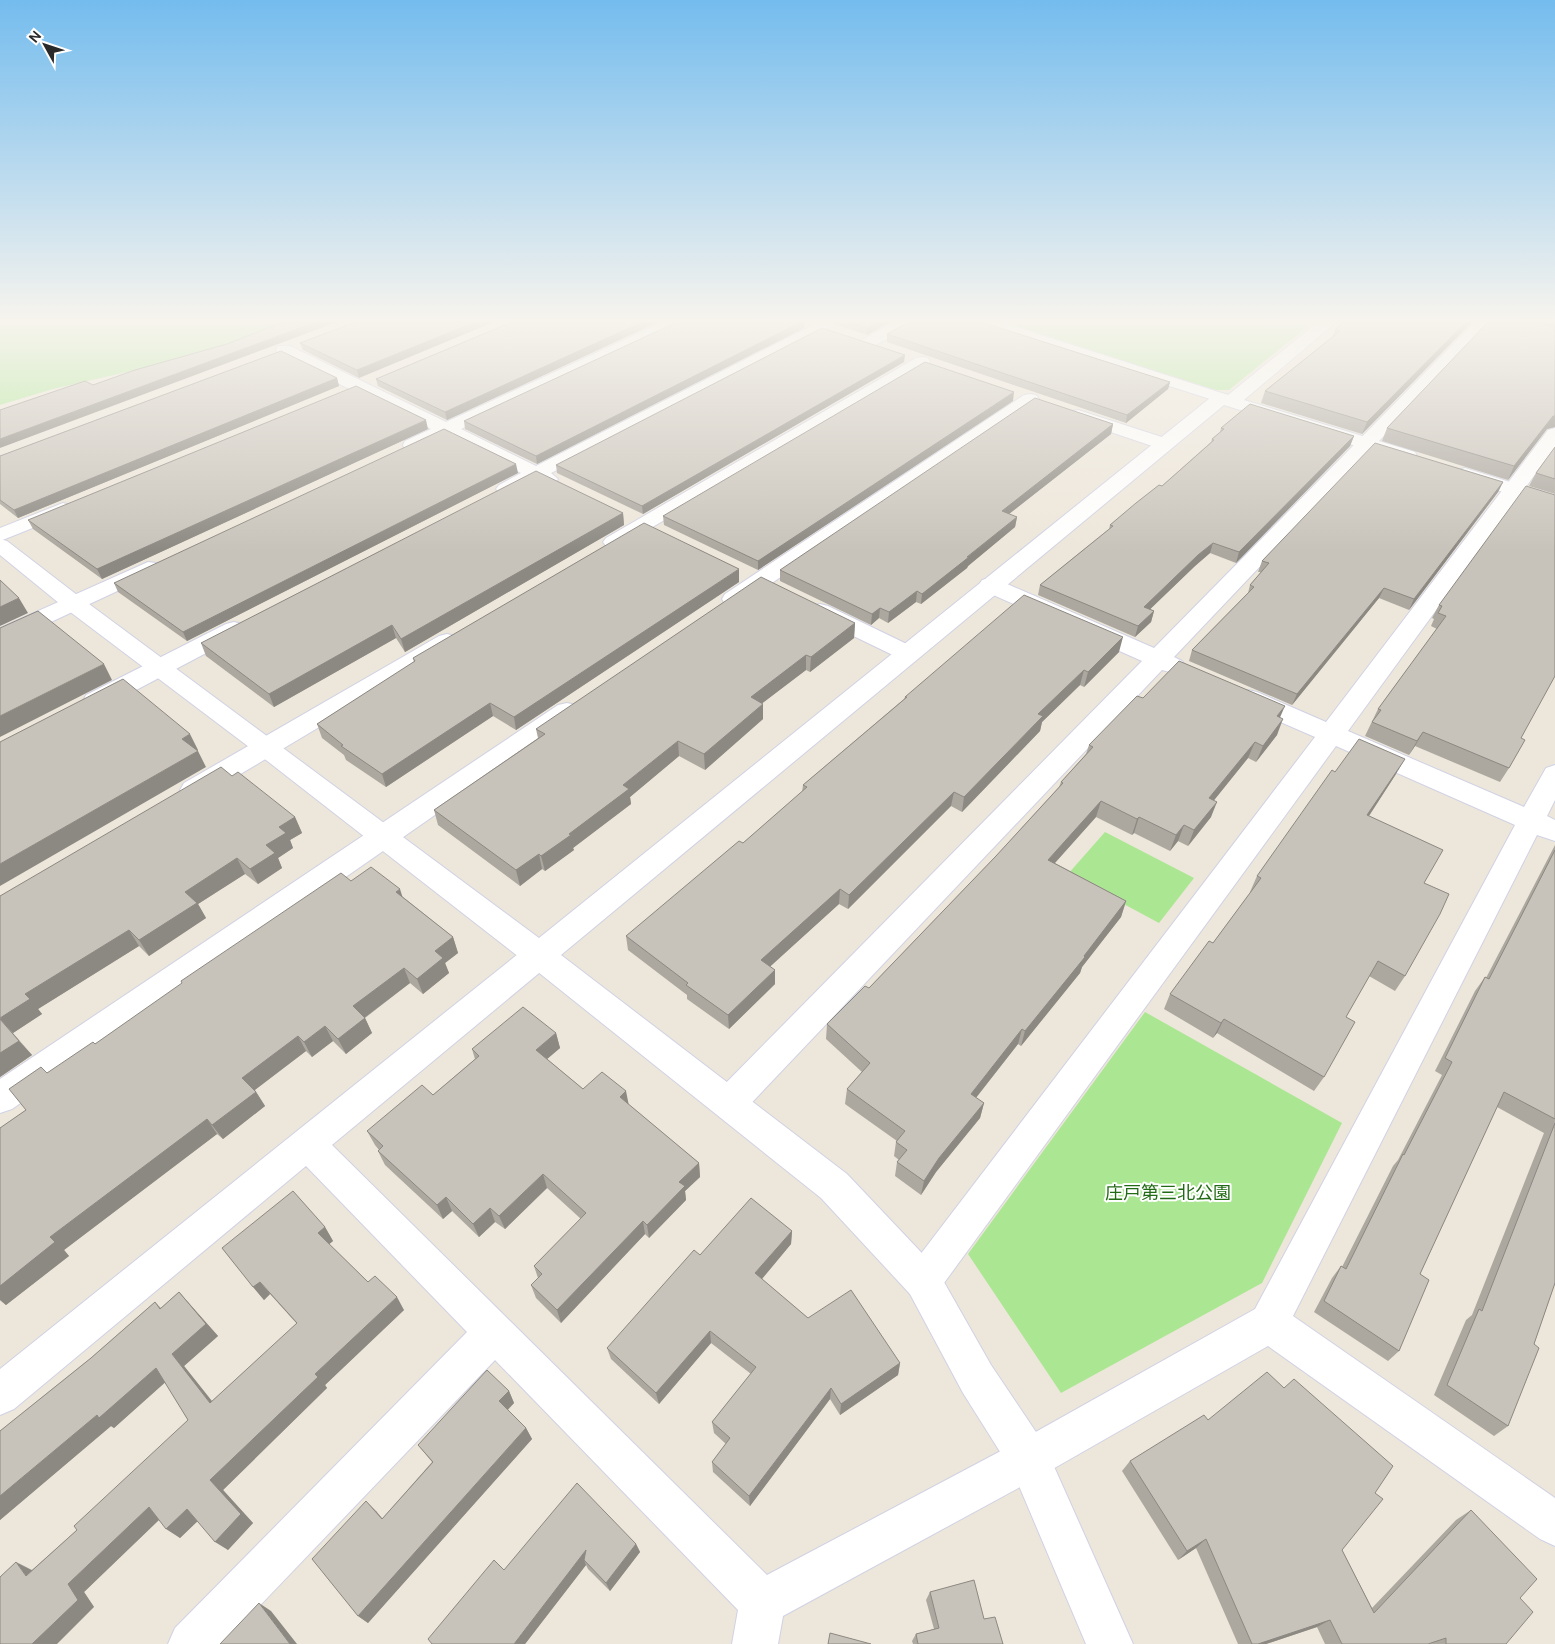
<svg xmlns="http://www.w3.org/2000/svg" width="1555" height="1644" font-family="'DM Sans','Noto Sans JP',sans-serif">
<style>
.green{fill:#abe793}
.lines{fill:none;stroke-linecap:round;stroke-linejoin:round}
.street-casing{stroke:#d0d2e4;stroke-width:2}
.secondary-casing{stroke:#d0d2e4;stroke-width:2}
.street{fill:#fff;fill-rule:evenodd}
.secondary{fill:#fff;fill-rule:evenodd}
.wall{fill:#aca8a0}
.shaded-wall{fill:#8c8882}
.building{fill:#c8c3ba;stroke:#8c8882}
.labels{text-anchor:middle;dominant-baseline:central;stroke-width:4;stroke-linejoin:round;paint-order:stroke}
.near-park-label{font-size:18px;fill:#226b15;stroke:#fff}
</style>
<rect width="100%" height="100%" fill="#ede6da"/>
<!-- green -->
<path class="green" d="M0 322H287L192 357 53 389 0 405Z
M996 322H1313L1229 390H1216Z
M1105 832 1194 878 1159 923 1068 874Z
M1145 1012 1342 1123 1262 1283 1061 1393 968 1254Z"/>
<g class="lines">
<!-- street casing -->
<g class="street-casing">
<path id="street" d="M663 322H684L682 325 461 429 536 466 815 324H827L829 327 827 330 551 473 558 479 555 483 548 485 537 481 513 493 506 495 499 493 496 489 499 485 521 473 446 436C433 442 419 452 405 449L403 445 405 441 431 429 278 354 276 350 278 346H290L446 422Z
M894 322H914L912 325 874 346H862L860 343 862 340Z
M976 322H1001L1228 395 1318 322H1336L1238 405 1232 406 978 325Z
M1475 322H1492L1174 657 1182 661 1186 666 1182 671 1174 673 1162 670 741 1114 729 1118 717 1114 712 1103 717 1092 1142 661 982 590 979 585 982 580 990 578 998 580 1154 648Z
M922 357 928 358 930 362 928 366 620 546 613 548 606 546 603 542 606 538 916 358Z
M1030 394 1036 395 1039 399 1036 403 741 604 733 606 725 604 722 599 725 594 1024 395Z
M1078 410 1171 440 1173 444 1171 448 1164 450 1072 419 1069 415 1072 411Z
M1555 428V447L1348 731 1524 807 1546 768 1555 765V800L1547 816 1555 820V841L1537 835 1293 1316 1555 1498V1546L1540 1539 1268 1346 1044 1474 783 1616 778 1644H732L738 1610 495 1360 223 1644H168L175 1628 467 1332 306 1166 14 1409 0 1415V1369L528 946 539 943 550 946 554 955 550 964 332 1145 767 1575 1014 1444 1255 1309 1515 825 1336 746 936 1294 923 1300 910 1294 904 1281 910 1268 1315 737 1239 704 1236 698 1239 692 1248 690 1257 692 1326 722 1548 430Z
M63 503 70 505 73 509 70 513 0 541V528Z
M148 562 156 563 159 568 156 573 8 642 0 644V628Z
M820 604 828 606 915 648 919 653 915 658 907 660 899 658 812 616 809 611 812 606Z
M234 622 242 624 246 629 242 634 104 707 95 709 86 707 83 701 86 695 226 624Z
M447 634 455 636 459 641 455 646 202 797 193 799 184 797 180 790 184 783 439 636Z
M567 703 576 705 579 711 576 717 12 1109 0 1113V1079L558 705Z"/>
</g>
<!-- secondary casing -->
<g class="secondary-casing">
<path id="secondary" d="M1221 393 1415 452 1417 456 1415 460 1408 462 1401 460 1224 405 561 955 847 1174 936 1268 991 1365 1044 1444 1133 1644H1086L1014 1474 963 1393 910 1294 821 1198 528 964 257 753 65 608 0 555V539L7 541 81 598 539 938 1215 394Z
M1465 468 1555 496V508L1458 478 1455 474 1458 470Z"/>
</g>
<!-- street -->
<use href="#street" class="street"/>
<!-- secondary -->
<use href="#secondary" class="secondary"/>
</g>
<!-- wall -->
<path class="wall" d="M356 322 359 378 303 350 300 343Z
M512 322H658L447 420 378 386 376 379Z
M829 322H890L867 335Z
M1342 322H1472L1362 434 1261 403 1265 391 1332 338 1335 330 1341 325Z
M1488 322H1555V427L1547 429 1508 480 1382 441 1387 428Z
M804 328 537 464 465 429 464 421Z
M887 334 1170 382 1168 389 1126 423 887 342Z
M904 362 643 514 557 473 556 465Z
M337 378 339 386 18 518 0 504V456Z
M1013 401 758 570 664 525 663 516Z
M1113 424 1111 434 1009 514 1017 517 1015 527 968 566 967 568 921 604 916 602 888 623 879 618 871 625 780 581V570Z
M1221 428 1354 436 1350 446 1236 563 1210 553 1195 566 1150 609 1154 611 1151 622 1135 637 1038 595 1040 585 1109 529 1110 525 1162 486 1211 442 1212 439 1220 432Z
M428 429 102 579 33 529 28 520Z
M1555 447V494L1529 486 1536 473Z
M518 473 187 641 118 592 114 583Z
M1503 482 1498 492 1409 610 1379 598 1292 705 1189 661 1192 650 1248 593 1250 585 1261 572H1258L1262 561Z
M1555 495 1521 738 1509 768 1500 782 1415 746 1409 755 1365 736 1378 709 1437 629 1431 626 1434 619 1432 618 1439 605Z
M623 513 624 525 405 652 396 638 274 707 206 656 201 643Z
M739 582 516 730 493 716 386 787 346 760 344 755 322 738 317 724 414 662 413 658Z
M855 623 854 638 810 672 806 670 762 703 763 719 705 770 679 756 630 797 631 804 573 848 574 850 545 871 542 869 520 886 438 825 434 810 538 738 536 729Z
M1119 652 1084 687 1080 685 1042 722 1040 731 962 812 951 806 848 909 839 904 770 966 775 970V984L729 1029 687 999V995L628 950 626 936 743 843 802 792 803 785 904 699 905 697Z
M1143 698 1280 718 1277 735 1256 762 1248 758 1214 800 1211 817 1188 846 1178 841 1170 851 1134 833 1132 835 1096 817 1055 863 1126 901 1121 917 1082 967 1080 973 1021 1046 1018 1044 976 1098 984 1103 980 1118 936 1172 921 1195 895 1176 897 1162 899 1160 894 1156 896 1142 897 1141 845 1104 847 1089 862 1072 826 1039 827 1024 869 988 996 856 1059 787 1061 782 1086 754 1089 745Z
M1335 772 1396 774 1369 816 1424 883 1405 976 1395 991 1369 976 1346 1017 1324 1077 1314 1091 1217 1033 1213 1038 1164 1009 1170 994 1213 943 1251 892H1250L1257 876Z
M232 776 295 817 302 833 290 840 293 848 278 858 282 868 258 884 245 874 198 904 206 918 149 956 139 946 38 1009 42 1014 13 1033 32 1055 0 1077V896Z
M1555 845V1283L1534 1344 1508 1426 1494 1436 1434 1395 1466 1320 1472 1315 1544 1133 1497 1107 1420 1274 1399 1351 1388 1361 1314 1312 1332 1278 1341 1266 1342 1267 1393 1166 1398 1160 1442 1075 1435 1071 1475 991 1485 977 1486 978Z
M351 881 403 897 453 937 458 953 445 963 449 973 423 994 410 983 365 1018 372 1033 346 1054 333 1041 312 1057 306 1051 255 1090 265 1106 223 1139 217 1134 64 1250 69 1256 6 1305 0 1300V1128L26 1110 47 1073 95 1044Z
M556 1033 560 1048 547 1059 583 1089 629 1105 699 1163 700 1177 685 1191 686 1200 649 1238 645 1234 561 1323 536 1298 531 1285 538 1278 534 1266 581 1219 547 1188 505 1229 495 1222 479 1237 452 1211 443 1219 385 1165 378 1151 379 1150 375 1145 367 1131 433 1095 475 1059 472 1049Z
M325 1227 333 1241 329 1244 368 1282 404 1310 325 1385 327 1388 223 1490 253 1523 228 1550 197 1521 180 1538 159 1520 84 1592 94 1607 16 1562 32 1570 77 1530 188 1420 165 1382 114 1428 111 1426 0 1520V1431L91 1358 155 1302 161 1308 179 1292 218 1336 184 1366 212 1401 297 1324 270 1294 264 1300 222 1248Z
M792 1231 791 1244 762 1279 808 1318 900 1363 898 1375 840 1415 830 1399 750 1506 713 1472 712 1462 726 1444 714 1433 712 1422 751 1374 711 1343 659 1404 611 1359 607 1348 700 1255Z
M509 1391 514 1403 508 1410 526 1428 532 1439 368 1623 358 1616 376 1511 382 1519 432 1462 418 1445Z
M1208 1420 1375 1493 1342 1550 1372 1608 1456 1520 1471 1510 1520 1598 1506 1644H1325L1317 1627 1266 1644H1238L1196 1548 1178 1560 1122 1471 1130 1461Z
M636 1544 640 1552 610 1591 588 1569 586 1565 525 1644 504 1570Z
M930 1592 1003 1644H913L912 1641 916 1634 934 1629 926 1600Z"/>
<!-- shaded-wall -->
<path class="shaded-wall" d="M316 322H337L0 448V439Z
M475 322H494L359 378 357 370Z
M642 322H658L447 420 445 412Z
M801 322H804V328L537 464 536 456Z
M877 322H890L867 335V328Z
M1466 322H1472L1362 434 1367 422Z
M905 355 904 362 643 514 642 506Z
M337 378 339 386 18 518 14 510Z
M1170 382 1168 389 1126 423 1127 415Z
M1014 392 1013 401 758 570V561Z
M1553 416H1555V427L1547 429 1508 480 1514 466Z
M426 420 428 429 102 579 97 569Z
M1113 424 1111 434 1000 521 1002 511Z
M1354 436 1350 446 1236 563 1239 552Z
M516 464 518 473 187 641 183 632Z
M1503 482 1498 492 1409 610 1414 599Z
M623 513 624 525 405 652 401 639Z
M1017 517 1015 527 968 566 967 568 921 604 922 594Z
M1213 543 1210 553 1195 566 1141 618 1144 607 1198 555Z
M739 569V582L516 730 514 717Z
M1384 588 1379 598 1292 705 1297 694Z
M917 591 916 602 888 623 889 612Z
M19 598 28 613 0 626V607Z
M880 608 879 618 871 625 872 614Z
M1154 611 1151 622 1135 637 1138 626Z
M855 623 854 638 810 672 811 657Z
M392 625 396 638 274 707 269 694Z
M1123 637 1119 652 1084 687 1088 672Z
M806 655V670L751 712V697Z
M104 664 112 680 0 737V716Z
M1084 670 1080 685 1042 722 1040 731 962 812 964 797 1038 714Z
M490 703 493 716 386 787 382 774Z
M763 704V719L705 770 704 754Z
M1285 706 1278 722 1277 716Z
M1283 719 1277 735 1256 762 1263 746Z
M1423 732 1415 746 1409 755 1417 741Z
M190 734 198 750 190 755 182 739Z
M678 741 679 756 630 797 631 804 573 848 574 850 545 871 541 856 569 834 623 785Z
M1255 742 1248 758 1203 814 1209 798Z
M198 751 206 767 0 886V864Z
M1405 759 1396 774 1359 831 1367 815Z
M954 792 951 806 848 909 849 895Z
M1101 801 1096 817 1044 875 1048 860Z
M1217 802 1211 817 1188 846 1194 830Z
M295 817 302 833 290 840 293 848 278 858 282 868 258 884 250 869 279 827Z
M1139 817 1134 833 1132 835 1137 819Z
M1184 825 1178 841 1170 851 1176 835Z
M539 854 542 869 520 886 516 870Z
M237 858 245 874 198 904 206 918 149 956 139 940 185 892Z
M400 889 405 905 396 892Z
M840 889 839 904 761 975V960Z
M1126 901 1121 917 1082 967 1080 973 1021 1046 1025 1031Z
M129 930 139 946 38 1009 42 1014 13 1033 0 1019 25 994Z
M453 937 458 953 445 963 449 973 423 994 417 979 435 951Z
M404 968 410 983 360 1021 353 1006Z
M775 970V984L729 1029 728 1015Z
M365 1018 372 1033 346 1054 338 1039Z
M1224 1019 1217 1033 1213 1038 1221 1023Z
M325 1026 333 1041 312 1057 304 1042Z
M1022 1029 1018 1044 967 1109 971 1094Z
M556 1033 560 1048 540 1065 536 1050Z
M298 1036 306 1051 252 1092 242 1078Z
M19 1041 32 1055 0 1077V1053Z
M626 1091 629 1106 620 1097Z
M256 1092 265 1106 223 1139 212 1125Z
M984 1103 980 1118 936 1172 921 1195 924 1181 939 1158Z
M207 1119 217 1134 64 1250 69 1256 6 1305 0 1300V1286L50 1237Z
M699 1163 700 1177 685 1191 686 1200 649 1238 647 1225 679 1182Z
M543 1174 547 1188 505 1229 499 1216Z
M446 1197 452 1211 443 1219 437 1205Z
M490 1208 495 1222 479 1237 473 1224Z
M643 1221 645 1234 561 1323 557 1310Z
M325 1227 333 1241 327 1246 318 1233Z
M792 1231 791 1244 756 1286 755 1273Z
M260 1282 270 1294 264 1300 253 1287Z
M179 1292 218 1336 184 1366 222 1414 210 1403 172 1354Z
M397 1297 404 1310 325 1385 327 1388 223 1490 253 1523 228 1550 215 1542 210 1480 315 1374Z
M710 1331 711 1343 659 1404 656 1393Z
M900 1363 898 1375 840 1415 841 1404Z
M156 1368 169 1379 114 1428 111 1426 0 1520V1496L97 1415Z
M831 1388 830 1399 750 1506 749 1496Z
M509 1391 514 1403 505 1412 499 1401Z
M526 1428 532 1439 368 1623 358 1616Z
M366 1501 376 1511 391 1529 382 1519Z
M149 1507 163 1516 84 1592 94 1607 57 1644H32L68 1584Z
M187 1509 200 1519 180 1538 166 1529Z
M1206 1539 1196 1548 1178 1560 1187 1551Z
M636 1544 640 1552 610 1591 606 1583Z
M586 1550 584 1560 586 1565 525 1644H514Z
M16 1562 33 1571 26 1576Z
M259 1603 271 1611 297 1644H290Z
M1330 1620 1317 1627 1266 1644H1258Z"/>
<!-- building -->
<path class="building" d="M283 322H316L0 439V410L85 381 93 385 135 370 227 344Z
M356 322H475L357 370 300 343Z
M512 322H642L445 412 376 379Z
M677 322H801L536 456 464 421Z
M851 322H877L867 328Z
M909 322H981L1170 382 1127 415 887 334Z
M1344 322H1466L1367 422 1265 391 1340 331 1335 330Z
M1488 322H1535L1555 327V416H1553L1514 466 1387 428Z
M822 328 905 355 642 506 556 465Z
M281 351 337 378 14 510 0 500V456Z
M925 362 1014 392 758 561 663 516Z
M356 386 426 420 97 569 28 520Z
M1035 398 1113 424 1002 511 1017 517 967 557H969L922 594 917 591 889 612 880 608 872 614 780 570Z
M1250 404 1354 436 1239 552 1213 543 1198 555 1144 607 1154 611 1138 626 1040 585 1113 526 1110 525 1136 503 1159 485 1162 486 1214 440 1212 439 1224 429 1221 428Z
M444 429 516 464 183 632 114 583Z
M1375 443 1503 482 1414 599 1384 588 1297 694 1192 650 1254 587 1250 585 1269 563 1262 561Z
M1555 447V479L1536 473Z
M536 471 623 513 401 639 392 625 269 694 201 643Z
M1526 486 1555 495V676L1521 738 1525 740 1509 768 1423 732 1417 741 1372 722 1381 710 1378 709 1446 616 1438 613 1442 606 1439 605Z
M644 523 739 569 514 717 490 703 382 774 341 746 343 745 317 724 415 661 413 658Z
M761 577 855 623 811 657 806 655 751 697 763 704 704 754 678 741 623 785 629 789 569 834 571 835 541 856 539 854 516 870 434 810 545 734 536 729Z
M0 580 19 598 0 607Z
M1024 595 1123 637 1088 672 1084 670 1038 714 1043 716 964 797 954 792 849 895 840 889 761 960 775 970 728 1015 686 985 688 983 626 936 739 841 743 843 807 787 803 785 907 697H905Z
M38 611 104 664 0 716V628Z
M1179 661 1285 706 1277 716 1283 719 1263 746 1255 742 1209 798 1217 802 1194 830 1184 825 1176 835 1139 817 1137 819 1101 801 1048 860 1126 901 1084 956 1085 957 1025 1031 1022 1029 971 1094 984 1103 939 1158 924 1181 897 1162 907 1150 896 1142 905 1131 847 1089 870 1063 827 1024 865 986 869 988 996 856 1063 783 1061 782 1093 747 1089 745 1137 696 1143 698Z
M123 679 190 734 182 739 198 751 0 864V742Z
M1359 739 1405 759 1367 815 1443 850 1424 883 1449 894 1440 914 1405 976 1378 961 1346 1017 1355 1022 1324 1077 1224 1019 1221 1023 1170 994 1209 941 1213 943 1261 878 1257 876 1332 770 1335 772Z
M221 767 232 776 238 772 295 817 279 827 286 833 266 845 275 853 250 869 237 858 185 892 197 903 139 940 129 930 25 994 30 999 0 1018V896Z
M1555 850V1119L1504 1092 1420 1274 1429 1280 1399 1351 1324 1301 1341 1266 1346 1269 1403 1154 1404 1155 1452 1062 1445 1058 1485 977 1489 979Z
M371 867 400 889 396 892 453 937 435 951 443 958 417 979 404 968 353 1006 365 1018 338 1039 325 1026 304 1042 298 1036 242 1078 256 1092 212 1125 207 1119 50 1237 55 1242 0 1286V1128L26 1110 9 1089 41 1067 47 1073 93 1042 95 1044 182 983 181 981 341 873 351 881Z
M523 1007 556 1033 536 1050 583 1089 602 1072 626 1091 620 1097 699 1163 679 1182 685 1186 647 1225 643 1221 557 1310 531 1285 542 1274 534 1266 586 1213 543 1174 499 1216 490 1208 473 1224 446 1197 437 1205 378 1151 383 1146 367 1131 422 1085 433 1095 479 1056 472 1049Z
M0 1019 19 1041 0 1053Z
M1555 1123V1283L1534 1344 1539 1348 1508 1426 1447 1385 1479 1309 1482 1311Z
M293 1191 325 1227 318 1233 368 1282 375 1276 397 1297 315 1374 318 1377 210 1480 241 1514 215 1542 187 1509 166 1529 149 1507 68 1584 78 1600 32 1644H0V1577L16 1562 26 1576 77 1530 74 1526 188 1420 156 1368 99 1418 97 1415 0 1496V1431L91 1358 155 1302 160 1309 179 1292 206 1324 172 1354 210 1403 297 1323 260 1282 253 1287 222 1248Z
M751 1198 792 1231 755 1273 808 1318 851 1290 900 1363 841 1404 831 1388 749 1496 712 1462 730 1438 712 1422 756 1367 710 1331 656 1393 607 1348 694 1250 700 1255Z
M487 1370 509 1391 499 1401 526 1428 358 1616 312 1559 366 1501 382 1519 433 1462 418 1445Z
M1267 1372 1284 1388 1294 1379 1393 1466 1375 1493 1383 1499 1342 1550 1374 1613 1471 1510 1537 1579 1520 1598 1533 1612 1506 1644H1446V1638L1428 1644H1342L1330 1620 1258 1644H1252L1206 1539 1187 1551 1130 1461 1204 1415 1208 1420Z
M577 1483 636 1544 606 1583 584 1560 586 1550 514 1644H432L428 1639 494 1560 504 1570Z
M974 1580 984 1619 995 1617 1003 1644H918L916 1634 939 1628 930 1592Z
M259 1603 290 1644H220Z
M830 1633 871 1644H828Z"/>
<!-- sky -->
<linearGradient id="sky" x2="0" y2="1"><stop stop-color="#74bcee"/><stop offset="0.58" stop-color="#f7f4ee"/><stop offset="1" stop-color="#f7f4ee" stop-opacity="0"/></linearGradient>
<rect width="1555" height="552" fill="url(#sky)"/>
<g class="labels">
<!-- near-park labels -->
<g class="near-park-label">
<text x="1168" y="1193">庄戸第三北公園</text>
</g>
</g>
<!-- north arrow -->
<g transform="translate(45 45) rotate(310)" stroke="#ffffff" stroke-width="4" paint-order="stroke">
<path d="M0-4L9 19L0 12L-9 19Z" fill="#2a2a2a"/>
<text y="-8" font-size="14" font-weight="bold" text-anchor="middle" fill="#2a2a2a">N</text>
</g>
</svg>
